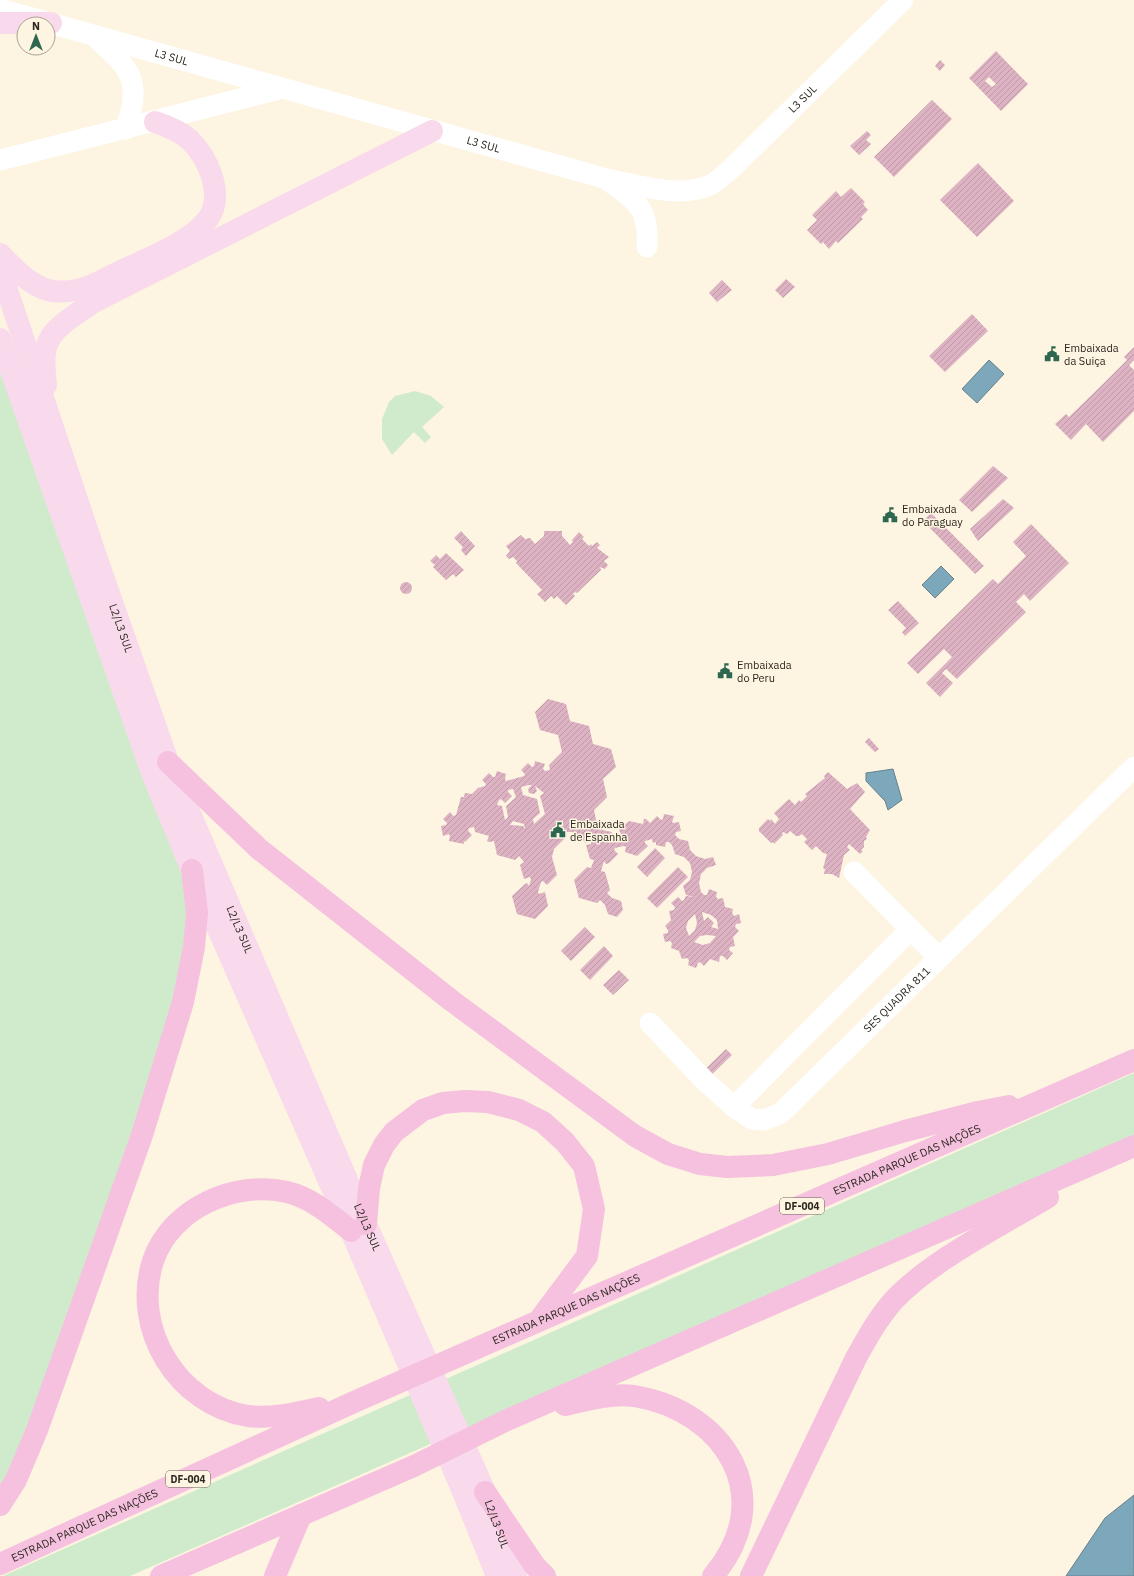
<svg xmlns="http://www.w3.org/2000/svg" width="1134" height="1576" font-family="'IBM Plex Sans',sans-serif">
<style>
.green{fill:#d0ebcc}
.water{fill:#7da7ba;stroke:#65818c}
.building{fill:url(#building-hatch);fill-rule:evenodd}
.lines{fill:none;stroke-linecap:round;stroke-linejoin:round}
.minor{stroke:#fff;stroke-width:21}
.major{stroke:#f9daec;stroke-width:22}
.highway{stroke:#f5c1df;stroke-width:22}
.labels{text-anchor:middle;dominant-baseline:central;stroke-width:3;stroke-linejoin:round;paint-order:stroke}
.shield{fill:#fdf4e1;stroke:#6b6559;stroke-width:1}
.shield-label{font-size:10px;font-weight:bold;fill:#2c281f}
.street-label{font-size:11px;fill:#2c281f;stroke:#fdf4e1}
.poi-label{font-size:11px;fill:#2c281f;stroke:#fdf4e1;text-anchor:start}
</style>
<defs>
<pattern id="building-hatch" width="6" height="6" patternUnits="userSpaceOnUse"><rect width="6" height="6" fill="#ddb3c3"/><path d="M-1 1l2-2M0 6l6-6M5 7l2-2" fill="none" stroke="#be9aa7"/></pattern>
</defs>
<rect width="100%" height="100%" fill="#fdf4e1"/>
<!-- green -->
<path class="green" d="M0 369 192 870 194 947 141 1135 0 1497Z
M415 391 431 396 444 407 422 427 431 437 425 443 414 432 392 455 382 439V419L389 402 395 396Z
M1134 1073V1135L130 1576H3Z"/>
<!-- water -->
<path class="water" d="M989 360 1004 374 977 403 962 389Z
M941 566 954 579 935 598 922 585Z
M893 769 902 800 888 810 885 801 866 781V773Z
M1134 1495V1576H1066L1105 1518Z"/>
<!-- building -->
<path class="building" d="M996 51 1028 84 1001 111 969 78ZM989 77 996 84 992 87 985 81Z
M940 60 945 65 940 71 935 66Z
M932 100 952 119 894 177 874 157Z
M867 131 871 135 866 140 871 144 859 155 850 146Z
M978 163 1014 201 977 237 940 200Z
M851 188 865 202 863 204 868 210 861 217 863 219 838 243 836 241 829 249 823 242 821 244 807 230 817 220 812 215 836 191 841 197Z
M786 279 795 287 783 298 775 290Z
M722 280 732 290 717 302 709 293Z
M972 314 988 331 945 372 929 356Z
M1134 347V360L1129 365 1134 370V411L1103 442 1086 424 1071 440 1055 424 1066 414 1069 417 1104 383 1127 360 1124 357Z
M993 466 1008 478 972 512 959 500Z
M1003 499 1014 508 978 541 970 529Z
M931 513 984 566 975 574 923 521Z
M1031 524 1069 563 1030 601 1024 594 1016 602 1026 612 957 679 946 669 942 673 953 683 940 697 926 683 952 657 944 649 918 674 907 663 993 579 998 584 1026 556 1013 542Z
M461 531 475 546 466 556 461 550 463 547 454 538Z
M544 531H562V536L570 545 573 542 572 540 579 532 584 537 582 539 589 546 591 544 592 546 597 542 600 545 597 548 609 557 604 561 608 565 605 569 600 567 601 570 577 593 575 592 573 594 575 596 566 605 557 596 554 599 551 596 545 602 537 594 542 590 516 563 517 561 513 557 509 559 506 556 510 551 506 546 521 535 525 539 530 538 535 544 544 536Z
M446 553 464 570 456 577 453 574 446 580 433 567 435 565 430 561 436 555 440 559Z
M400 588a6 6 0 1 1 12 0a6 6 0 1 1-12 0Z
M898 601 919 623 905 636 902 632 906 628 888 610Z
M548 699 566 704 570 721 589 726 593 744 611 749 616 767 603 779 607 797 594 810 597 824 602 823 604 825 602 830 612 832 610 837 612 839 622 836 619 830 629 821 643 824 644 819H646L650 823 657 816 661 820 663 819 664 814 674 816 672 822 674 823 679 822 681 831 676 832 675 835 679 839 688 841 690 850 696 856 705 859 713 857 716 865 707 868 701 874 699 883 701 892 704 895H707L709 889 717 892 716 897 718 899 723 898 725 907 733 909 732 913 734 916 739 914 741 923 736 924 735 927 739 931 733 937 735 946 730 947 729 950 733 953 727 960 723 956H720L719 962 710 959 704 966 700 962 698 963 696 968 688 965 689 960 687 958 682 959 679 951 671 948 672 943 670 941 665 942 663 934 668 933V930L665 926 671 920 669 911 674 910 675 907 671 903 678 897 682 901 684 900 686 896 695 897 686 895 683 886 690 880 692 872 690 863 684 857 675 854 672 845 669 842H666L665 847 656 845V842L653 843 652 839 645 841V843L648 846 637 856 625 852 626 847 624 846 615 848 614 850 618 854 609 863 606 864 604 861 601 871 605 872 610 890 607 893 612 898 621 901 623 910 617 917 608 914 605 905 600 900 597 903 579 898 574 880 587 867 591 868 594 860 590 859 586 845 591 844V842L590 840 586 843 581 838V840L572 838 573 832H566L567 836 554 849 552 857 557 875 547 885 543 881 541 882 538 892 539 894 545 892 548 906 535 919 517 914 512 896 525 884 527 883 529 886 531 879 530 877 524 879 520 865 524 862 519 856 515 860 497 855 494 841 489 842 487 841 489 836 475 832 474 827 469 828 468 831 472 835 465 842 464 841V844L449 841 450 836 449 834 443 836 441 826 446 825 447 823 443 819 450 812 453 816 456 815 461 797H464L465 793 472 794 478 788 485 786 486 784 482 780 489 773 493 777H495L497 771 506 774 505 779 506 781 524 776 525 774 521 770 528 763 532 767 534 766 535 761 545 764 543 769 545 771 550 770 549 765 562 752 558 735 540 730 535 712ZM529 785H532L528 789 529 793 534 794 537 791 535 786 544 793 540 796 545 814 534 824 533 819 540 813 537 799 523 795 521 787ZM513 789 516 797 506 806 508 817 505 820 502 806 497 805 499 800 501 799 505 803 512 796 508 792V790ZM513 821 524 824 525 829 523 826 510 825ZM702 912 711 915 717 920 718 929 711 927 714 923 708 917 704 921ZM695 914 697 923 695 930 689 936 686 928 688 921ZM707 935 716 936 710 943 703 945 694 942 700 936Z
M869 738 879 749 875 752 865 742Z
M828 772 847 789 857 783 865 792 850 809 870 830 866 837 867 839 864 841V847L861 850 863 851 860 854 849 844 847 847 850 850 844 855 839 878 832 874H824L825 869 823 868 827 854 823 853 816 846 812 850 804 842 807 839 802 834 799 836H796L790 831 787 834 783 832 782 833 783 835 774 844 773 842 771 843 759 831V828L768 819 770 821 771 819 775 824 779 819 774 813 789 799 795 805 799 800 801 802 807 796 805 794 825 778 824 776Z
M655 848 665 858 647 877 637 867Z
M678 867 688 877 657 908 647 898Z
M585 927 595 937 571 961 561 951Z
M604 946 613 956 590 980 580 970Z
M619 970 629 980 613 995 603 985Z
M726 1049 732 1055 701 1085 695 1079Z"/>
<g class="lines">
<!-- minor -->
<g class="minor">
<path id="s1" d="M0 9 607 179C638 185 679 199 710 185 719 181 727 172 734 166L903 0"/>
<path d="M97 39C133 70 141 82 126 129"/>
<path d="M0 160 279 89"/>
<path d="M610 182C639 202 649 210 647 247"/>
<path d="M854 872 939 958"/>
<path id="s2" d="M650 1023 706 1082 734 1107 752 1119 764 1120 781 1113 1134 767"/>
<path d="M734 1107 911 929"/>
</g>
<!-- major -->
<g class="major">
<path d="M0 23H51"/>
<path d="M0 254C13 267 29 285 48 290 59 293 73 291 84 288 95 285 106 278 117 273 145 259 189 244 208 219 225 195 208 158 190 140 180 131 167 126 155 122"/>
<path id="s3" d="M0 269 98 562 168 762 366 1224 485 1492 516 1576"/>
<path d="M0 339 152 773 192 870 351 1231 461 1487 497 1576"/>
<path d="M46 385C45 372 42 355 48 342 55 326 78 313 92 303L432 131"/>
</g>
<!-- highway -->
<g class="highway">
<path d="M168 762 259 849 452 1001 635 1136 668 1154 700 1164 727 1167 773 1165 828 1154 905 1131 978 1112 1009 1106"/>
<path d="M366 1224 369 1188 374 1165 384 1145 394 1132 423 1110 443 1103 465 1101 488 1102 519 1110 543 1122 565 1142 584 1166 594 1209 587 1256 540 1319"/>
<path d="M565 1405C586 1400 612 1393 634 1396 726 1411 779 1498 713 1576"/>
<path d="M319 1408C296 1413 272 1419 248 1416 178 1405 131 1329 153 1261 171 1208 235 1180 287 1192 312 1198 331 1215 351 1231"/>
<path d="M485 1492 535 1566 545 1576"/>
<path d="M0 1505 16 1480 37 1430 142 1135 183 1002 194 947 197 913 192 870"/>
<path id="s4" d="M0 1564 354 1402 1134 1060"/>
<path d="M161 1576 414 1466 505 1421 1134 1146"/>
<path d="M275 1576 301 1515"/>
<path d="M751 1576 856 1358C867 1338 878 1318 894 1300 932 1260 1000 1226 1048 1197"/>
</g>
</g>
<!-- icons -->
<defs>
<g id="civic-bare" transform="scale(1.2)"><path d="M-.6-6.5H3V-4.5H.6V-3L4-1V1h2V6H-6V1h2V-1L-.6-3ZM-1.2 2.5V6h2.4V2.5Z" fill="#2d6750" stroke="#fdf4e1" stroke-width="2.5" paint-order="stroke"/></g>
</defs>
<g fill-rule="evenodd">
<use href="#civic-bare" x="1052" y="354"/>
<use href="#civic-bare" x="890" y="515"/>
<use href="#civic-bare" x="725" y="671"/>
<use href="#civic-bare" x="558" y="830"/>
</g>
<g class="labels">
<!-- shield labels -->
<g class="shield">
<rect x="780" y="1198" width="44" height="16" rx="3"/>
<rect x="166" y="1471" width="44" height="16" rx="3"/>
</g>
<g class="shield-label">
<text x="802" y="1206">DF-004</text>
<text x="188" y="1479">DF-004</text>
</g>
<!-- street labels -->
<g class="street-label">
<text stroke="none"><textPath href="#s1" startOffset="178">L3 SUL</textPath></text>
<text stroke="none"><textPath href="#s1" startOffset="862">L3 SUL</textPath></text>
<text stroke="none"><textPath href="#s1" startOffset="502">L3 SUL</textPath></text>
<text stroke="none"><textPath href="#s3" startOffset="379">L2/L3 SUL</textPath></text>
<text stroke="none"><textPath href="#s3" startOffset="703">L2/L3 SUL</textPath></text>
<text stroke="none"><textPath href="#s2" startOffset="333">SES QUADRA 811</textPath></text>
<text stroke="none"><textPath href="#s4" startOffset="993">ESTRADA PARQUE DAS NAÇÕES</textPath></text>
<text stroke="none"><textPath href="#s3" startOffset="1027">L2/L3 SUL</textPath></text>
<text stroke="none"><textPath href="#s4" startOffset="621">ESTRADA PARQUE DAS NAÇÕES</textPath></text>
<text stroke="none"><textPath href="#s3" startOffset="1351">L2/L3 SUL</textPath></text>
<text stroke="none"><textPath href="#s4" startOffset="93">ESTRADA PARQUE DAS NAÇÕES</textPath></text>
</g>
<!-- poi labels -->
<g class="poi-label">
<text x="1064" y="348">Embaixada<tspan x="1064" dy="13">da Suiça</tspan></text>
<text x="902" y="509">Embaixada<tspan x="902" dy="13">do Paraguay</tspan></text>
<text x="737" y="665">Embaixada<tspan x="737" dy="13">do Peru</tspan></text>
<text x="570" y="824">Embaixada<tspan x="570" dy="13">de Espanha</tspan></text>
</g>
</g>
<!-- north arrow -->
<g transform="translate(36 36)"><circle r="19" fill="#fdf4e1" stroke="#a9a293"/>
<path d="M0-3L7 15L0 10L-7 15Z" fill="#2d6750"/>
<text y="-6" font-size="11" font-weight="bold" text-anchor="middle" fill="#2c281f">N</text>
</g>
</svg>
